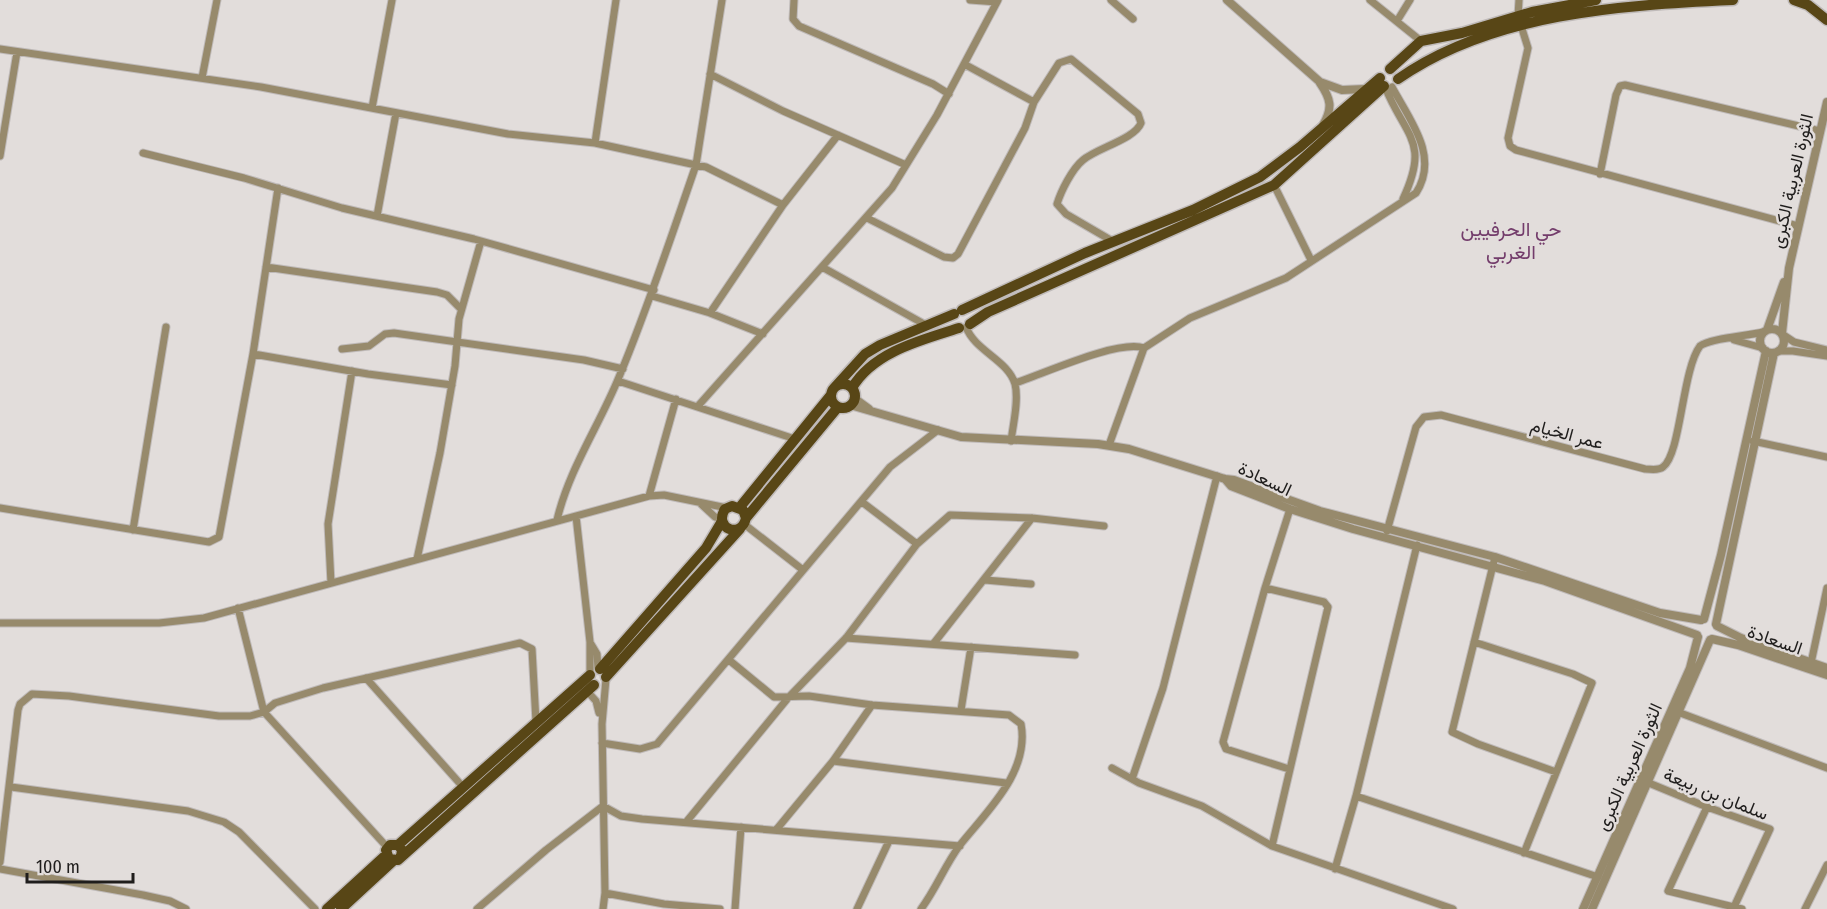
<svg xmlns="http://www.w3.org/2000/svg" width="1827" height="909" font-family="'Fira Sans Condensed',Vazirmatn,sans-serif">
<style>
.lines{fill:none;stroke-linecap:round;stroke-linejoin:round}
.minor-casing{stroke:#bfbab9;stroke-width:9}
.tertiary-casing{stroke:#bfbab9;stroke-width:10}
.primary-casing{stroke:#bfbab9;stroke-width:13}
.minor{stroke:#978a6c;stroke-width:7}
.tertiary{stroke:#978a6c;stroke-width:8}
.primary{stroke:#584616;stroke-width:10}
.labels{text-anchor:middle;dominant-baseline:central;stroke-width:5;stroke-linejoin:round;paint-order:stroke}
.street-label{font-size:18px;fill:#1f1d1c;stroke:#e2dddb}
.neighbourhood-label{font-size:20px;fill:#733c6b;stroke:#e2dddb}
</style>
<rect width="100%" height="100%" fill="#e2dddb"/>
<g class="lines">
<!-- minor casing -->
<g class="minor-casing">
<path id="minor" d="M794 0 793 19 799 26 933 84 949 94
M970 0 997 2
M1111 0 1133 19
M1370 0 1421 41
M1519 0 1518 16 1528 48 1508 138 1510 146 1516 150 1798 226
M1397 21 1410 0
M0 49 261 87 508 134 595 143 696 165 722 0
M710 74 783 111 906 165
M202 78 217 0
M1385 87C1406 138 1430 141 1403 199
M1034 102 1059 63 1071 59 1138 114 1141 123C1135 139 1097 148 1083 160 1072 169 1061 191 1057 204L1066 214 1114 242
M372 108 392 0
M595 143 616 0
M143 153 244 178 342 208 474 239 654 290
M0 156 17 52
M1600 174 1616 95 1620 86 1625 85 1820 131
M1274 185 1311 260
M377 216 396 113
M867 218 944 257 953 258 958 254 1025 128 1034 102 964 64
M266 267 437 292 447 295 461 309
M822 267 924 324
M652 296 710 313 763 334
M710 313 783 205 838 135
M966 327C975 351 1008 360 1015 384 1019 400 1013 425 1011 441
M1782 334 1794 342 1827 350
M1734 340 1763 348
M1144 348 1190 318 1286 278 1416 193C1440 156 1409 119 1392 87
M342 349 369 346 385 334 394 333 584 360 623 369
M1778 351H1793L1827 356
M253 354 368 374 452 385
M618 381 795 439
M1015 383C1043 374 1119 339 1144 348L1109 445
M698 406 892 188 937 115 998 0
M1753 441 1827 457
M649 496 676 399
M862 502 917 544
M701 504 715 517 721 518
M0 508 209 542 219 537 253 354 278 188
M576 516 590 642V673
M557 520C569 469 599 426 619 377 648 308 671 237 696 165L706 167 783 205
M744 524 803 570
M133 530 166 327
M1387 531 1416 427 1424 417 1441 415 1645 469C1651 469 1658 471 1663 467 1681 454 1682 370 1700 346 1710 338 1748 336 1763 332
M1495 557 1452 732 1478 744 1556 772
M417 559 440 453 455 366 459 319 481 241
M985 580 1031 584
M331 583 328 524 352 371
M1265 588 1324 602 1328 607 1272 846
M238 608 264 712 387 847
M0 623H159L204 618 649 496 664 495 727 508
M846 638 1075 655
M1474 642 1573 674 1592 683 1524 853
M934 643 1032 518
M591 644 597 654 598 668
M729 660 774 697 809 696 872 705 1009 715 1021 724C1030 772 987 811 960 845 945 865 936 889 921 909
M1811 663 1827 588
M366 678 463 787
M587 691 596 701 599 713
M961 710 971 647
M1675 711 1827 768
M602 743 640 749 657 744 890 467 938 430
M833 761 1006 783
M1112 768 1139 783 1202 806 1272 846 1453 909
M1289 769 1226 749 1223 742 1265 588 1290 509
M1132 779 1163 688 1217 476
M1644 781 1707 807 1770 829 1734 907
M11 787 188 811 224 822 239 832 315 909
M1356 796 1598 877
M1707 807 1668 891 1742 909
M687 821 788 698 846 638 917 544 950 515 1032 518 1104 526
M776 830 833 761 872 705
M0 862 18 710 20 704 32 694 69 696 219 716H250L264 712 275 703 323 688 520 643 532 649 536 722
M0 869 143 895 170 901 186 909
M1335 869 1356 796 1417 545
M605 893 664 904 720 909
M477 909 546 850 603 806 621 816 642 819 960 846
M603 909 605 893 602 724 606 679
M735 909 741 827
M857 909 889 841
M1805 909 1827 865"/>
</g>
<!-- tertiary casing -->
<g class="tertiary-casing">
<path id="tertiary" d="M1227 0 1320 82 1342 90 1365 89
M1320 83C1331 99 1333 108 1323 125
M1760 341a12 12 0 1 1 24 0a12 12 0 1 1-24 0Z
M1767 330 1784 282
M1782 333 1789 268 1827 102
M854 398 869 409
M850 405 961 437 1098 444 1129 449 1225 479 1234 480 1320 511 1495 557 1660 613 1701 620
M1225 479 1231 486 1290 509 1353 529 1545 581 1697 635
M1704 619 1721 555 1766 351
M1716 624 1774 353
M1717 626 1741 638 1827 668
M1712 639 1738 645 1827 675
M1583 909 1690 668 1698 637
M1592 909 1710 640"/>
</g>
<!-- primary casing -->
<g class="primary-casing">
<path id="primary" d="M1794 0 1808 5 1827 20
M1390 69 1421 41 1462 33 1532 12 1596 0
M1398 79C1492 13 1622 5 1733 0
M962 310 1085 253 1193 210 1260 177 1300 147 1380 78
M970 324 988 312 1274 185 1384 86
M831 396a12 12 0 1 1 24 0a12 12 0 1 1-24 0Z
M834 388 865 354 880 345 954 314
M852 388C873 352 921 340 959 328
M740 507 831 395
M746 518 743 510 732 506 725 509C713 528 741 540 746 518L838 407
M600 669 706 548 722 521
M606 677 740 529
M398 845 590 675
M401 856 402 850 398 845H390L386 850 389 859 398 860 594 685
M327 909 386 855
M341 909 393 861"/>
</g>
<!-- minor -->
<use href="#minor" class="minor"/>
<!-- tertiary -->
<use href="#tertiary" class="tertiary"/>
<!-- primary -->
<use href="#primary" class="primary"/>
</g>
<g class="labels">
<!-- street labels -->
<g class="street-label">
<text transform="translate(1792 181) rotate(-77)">الثورة العربية الكبرى</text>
<text transform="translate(1567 434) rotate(15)">عمر الخيام</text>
<text transform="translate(1265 479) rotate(25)">السعادة</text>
<text transform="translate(1775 640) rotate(19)">السعادة</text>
<text transform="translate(1629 767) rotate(-66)">الثورة العربية الكبرى</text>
<text transform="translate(1716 794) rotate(22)">سلمان بن ربيعة</text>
</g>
<!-- neighbourhood labels -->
<g class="neighbourhood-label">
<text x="1511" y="229">حي الحرفيين<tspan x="1511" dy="23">الغربي</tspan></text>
</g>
</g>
<!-- scale -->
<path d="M27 873v9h106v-9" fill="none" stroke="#1f1d1c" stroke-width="3"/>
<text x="36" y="873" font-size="18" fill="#1f1d1c" stroke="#e2dddb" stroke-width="4.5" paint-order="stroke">100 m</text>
</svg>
